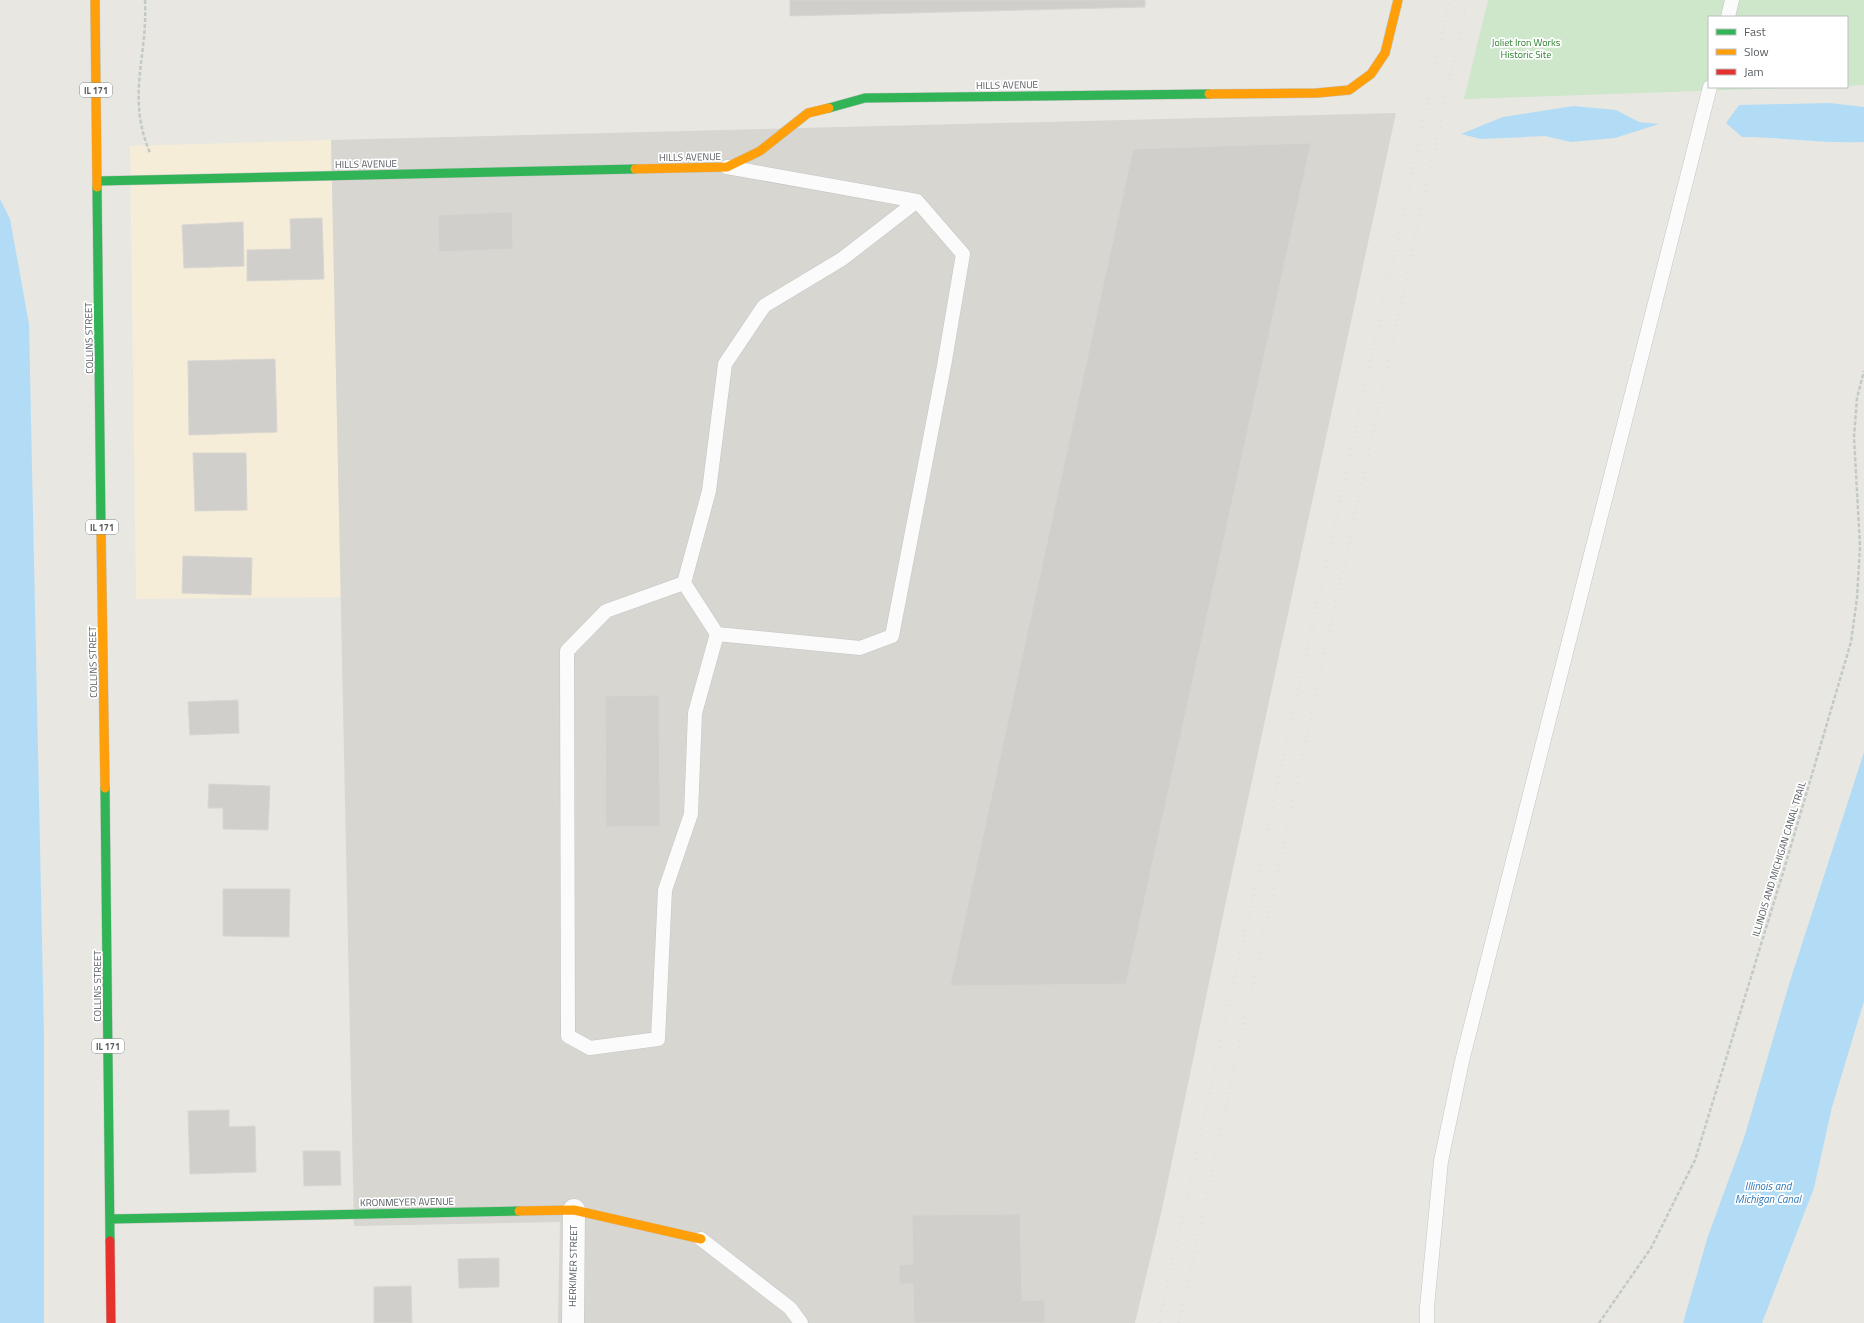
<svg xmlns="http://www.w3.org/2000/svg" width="1864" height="1323" font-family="'Titillium Web',sans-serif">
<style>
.commercial{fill:#f5edd8}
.industrial{fill:#d8d6d1}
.green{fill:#cee7ca}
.water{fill:#b2dcf6}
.building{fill:#d0cfcc;stroke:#d8d6d1}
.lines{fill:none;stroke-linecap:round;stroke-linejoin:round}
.lane-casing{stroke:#c4c5c4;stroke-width:15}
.street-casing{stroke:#c4c5c4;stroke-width:23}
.fast-casing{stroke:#c4c5c4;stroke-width:10}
.slow-casing{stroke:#c4c5c4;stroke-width:10}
.jam-casing{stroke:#c4c5c4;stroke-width:10}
.path{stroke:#c3cac6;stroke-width:2.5;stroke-dasharray:4 2;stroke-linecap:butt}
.lane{stroke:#fcfbfb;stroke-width:14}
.street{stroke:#fcfbfb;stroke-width:22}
.fast{stroke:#30b455;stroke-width:9}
.slow{stroke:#ff9f0a;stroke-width:9}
.jam{stroke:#e5322d;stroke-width:9}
.rail{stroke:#e1e1e0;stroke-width:3;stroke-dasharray:1 5;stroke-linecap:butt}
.labels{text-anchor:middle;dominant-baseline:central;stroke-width:3.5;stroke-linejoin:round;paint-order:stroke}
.shield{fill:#fff;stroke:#898d90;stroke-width:1}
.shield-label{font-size:9px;font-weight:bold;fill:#575c61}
.park-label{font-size:10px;fill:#2c842d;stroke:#fff}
.street-label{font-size:10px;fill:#575c61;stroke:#fff}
.water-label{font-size:11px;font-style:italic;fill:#3078b9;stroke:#fff}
</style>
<rect width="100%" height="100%" fill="#e8e7e2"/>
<!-- commercial -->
<path class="commercial" d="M331 140 341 597 136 599 130 146Z"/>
<!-- industrial -->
<path class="industrial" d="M1396 113 1226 901 1162 1209 1135 1323H558L560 1222 354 1226 331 140Z"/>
<!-- green -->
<path class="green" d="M1488 0H1864V85L1847 86V17H1709V87H1815L1464 99Z"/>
<!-- water -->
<path class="water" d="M1830 103 1864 107V142C1823 144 1783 137 1742 137L1726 123 1739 105Z
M1573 106 1616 110 1639 122 1659 124 1615 138 1571 142 1545 136 1481 139 1461 134 1503 117Z
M0 199 10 219 29 324 44 1035V1323H0Z
M1864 752V1001L1832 1107 1814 1188 1762 1323H1683L1708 1236 1744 1138 1790 981Z"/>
<!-- building -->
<path class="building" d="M790 0H1145V7L790 16Z
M1311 143 1126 984 950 986 1133 149Z
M512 212 513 249 439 252 438 215Z
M322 218 324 279 247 281V250L291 249 290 219Z
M243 222 244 266 184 268 182 225Z
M275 359 277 432 189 435 188 361Z
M193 453H246L247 510 195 511Z
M183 556 252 558 251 595 182 593Z
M659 695 660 826 606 827 605 696Z
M238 700 239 733 190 735 188 702Z
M209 784 270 786 268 830 223 829V808H208Z
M223 889H290L289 937 223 936Z
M229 1110V1127L255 1126 256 1172 190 1174 188 1111Z
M303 1151H340L341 1185 304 1186Z
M1020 1214 1022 1301 1045 1300V1323H914L913 1284H899V1265L913 1264 912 1215Z
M499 1258V1287L459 1288 458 1259Z
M411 1286 412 1323H374V1287Z"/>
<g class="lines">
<!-- lane casing -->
<g class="lane-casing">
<path id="lane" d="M1728 17 1732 0
M727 167 917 201 963 254 944 366 892 636 860 648 717 634 695 713 691 814 665 890 658 1039 590 1048 568 1036 567 651 606 611 684 583 709 491 725 364 764 306 842 259 917 201
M684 583 717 634
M701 1239 790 1308 801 1323
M1427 1323V1307L1441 1161 1462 1061 1710 87"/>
</g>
<!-- street casing -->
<g class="street-casing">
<path id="street" d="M573 1323 574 1210"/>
</g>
<!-- fast casing -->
<g class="fast-casing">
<path id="fast" d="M829 108 865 98 1209 94
M98 181 635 169
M97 187 101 530
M105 788 110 1241
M110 1219 519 1211"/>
</g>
<!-- slow casing -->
<g class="slow-casing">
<path id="slow" d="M95 0 97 187
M1209 94 1317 93 1349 90 1371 74 1385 53 1398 0
M635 169 727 167 760 151 808 113 829 108
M101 530 105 788
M519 1211 574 1210 701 1239"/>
</g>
<!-- jam casing -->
<g class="jam-casing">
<path id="jam" d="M110 1241 111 1323"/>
</g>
<!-- path -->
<path class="path" d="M145 0C148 57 126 96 150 153
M1599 1323 1651 1248 1695 1160 1785 866 1851 642 1857 598 1860 546 1854 437 1857 398 1864 371"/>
<!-- lane -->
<use href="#lane" class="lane"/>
<!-- street -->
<use href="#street" class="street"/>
<!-- fast -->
<use href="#fast" class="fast"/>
<!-- slow -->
<use href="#slow" class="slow"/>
<!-- jam -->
<use href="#jam" class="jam"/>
<!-- rail -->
<path class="rail" d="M1159 1323 1450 0
M1179 1323 1467 0"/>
</g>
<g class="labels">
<!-- shield labels -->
<g class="shield">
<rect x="80" y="83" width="32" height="14" rx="3"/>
<rect x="86" y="520" width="32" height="14" rx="3"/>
<rect x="92" y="1039" width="32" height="14" rx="3"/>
</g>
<g class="shield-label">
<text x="96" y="90">IL 171</text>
<text x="102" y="527">IL 171</text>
<text x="108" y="1046">IL 171</text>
</g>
<!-- park labels -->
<g class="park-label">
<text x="1526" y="42">Joliet Iron Works<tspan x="1526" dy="12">Historic Site</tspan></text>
</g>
<!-- street labels -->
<g class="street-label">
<text transform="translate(1007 85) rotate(-1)">HILLS AVENUE</text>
<text transform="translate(690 157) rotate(-1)">HILLS AVENUE</text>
<text transform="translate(366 164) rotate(-1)">HILLS AVENUE</text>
<text transform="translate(89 338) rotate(-91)">COLLINS STREET</text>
<text transform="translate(93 662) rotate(-91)">COLLINS STREET</text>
<text transform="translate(1779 859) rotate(-73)">ILLINOIS AND MICHIGAN CANAL TRAIL</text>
<text transform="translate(97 986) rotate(-90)">COLLINS STREET</text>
<text transform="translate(407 1202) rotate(-1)">KRONMEYER AVENUE</text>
<text transform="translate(573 1266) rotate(-89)">HERKIMER STREET</text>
</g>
<!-- water labels -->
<g class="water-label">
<text x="1768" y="1186">Illinois and<tspan x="1768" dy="13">Michigan Canal</tspan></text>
</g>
</g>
<!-- legend -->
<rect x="1708" y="16" width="140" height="72" fill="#ffffff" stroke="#bcbec0"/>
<rect x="1716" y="29" width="20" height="6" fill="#30b455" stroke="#bcbec0"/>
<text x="1744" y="36" font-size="12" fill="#575c61">Fast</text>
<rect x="1716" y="49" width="20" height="6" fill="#ff9f0a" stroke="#bcbec0"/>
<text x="1744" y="56" font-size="12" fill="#575c61">Slow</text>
<rect x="1716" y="69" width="20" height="6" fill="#e5322d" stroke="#bcbec0"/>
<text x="1744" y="76" font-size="12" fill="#575c61">Jam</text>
</svg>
